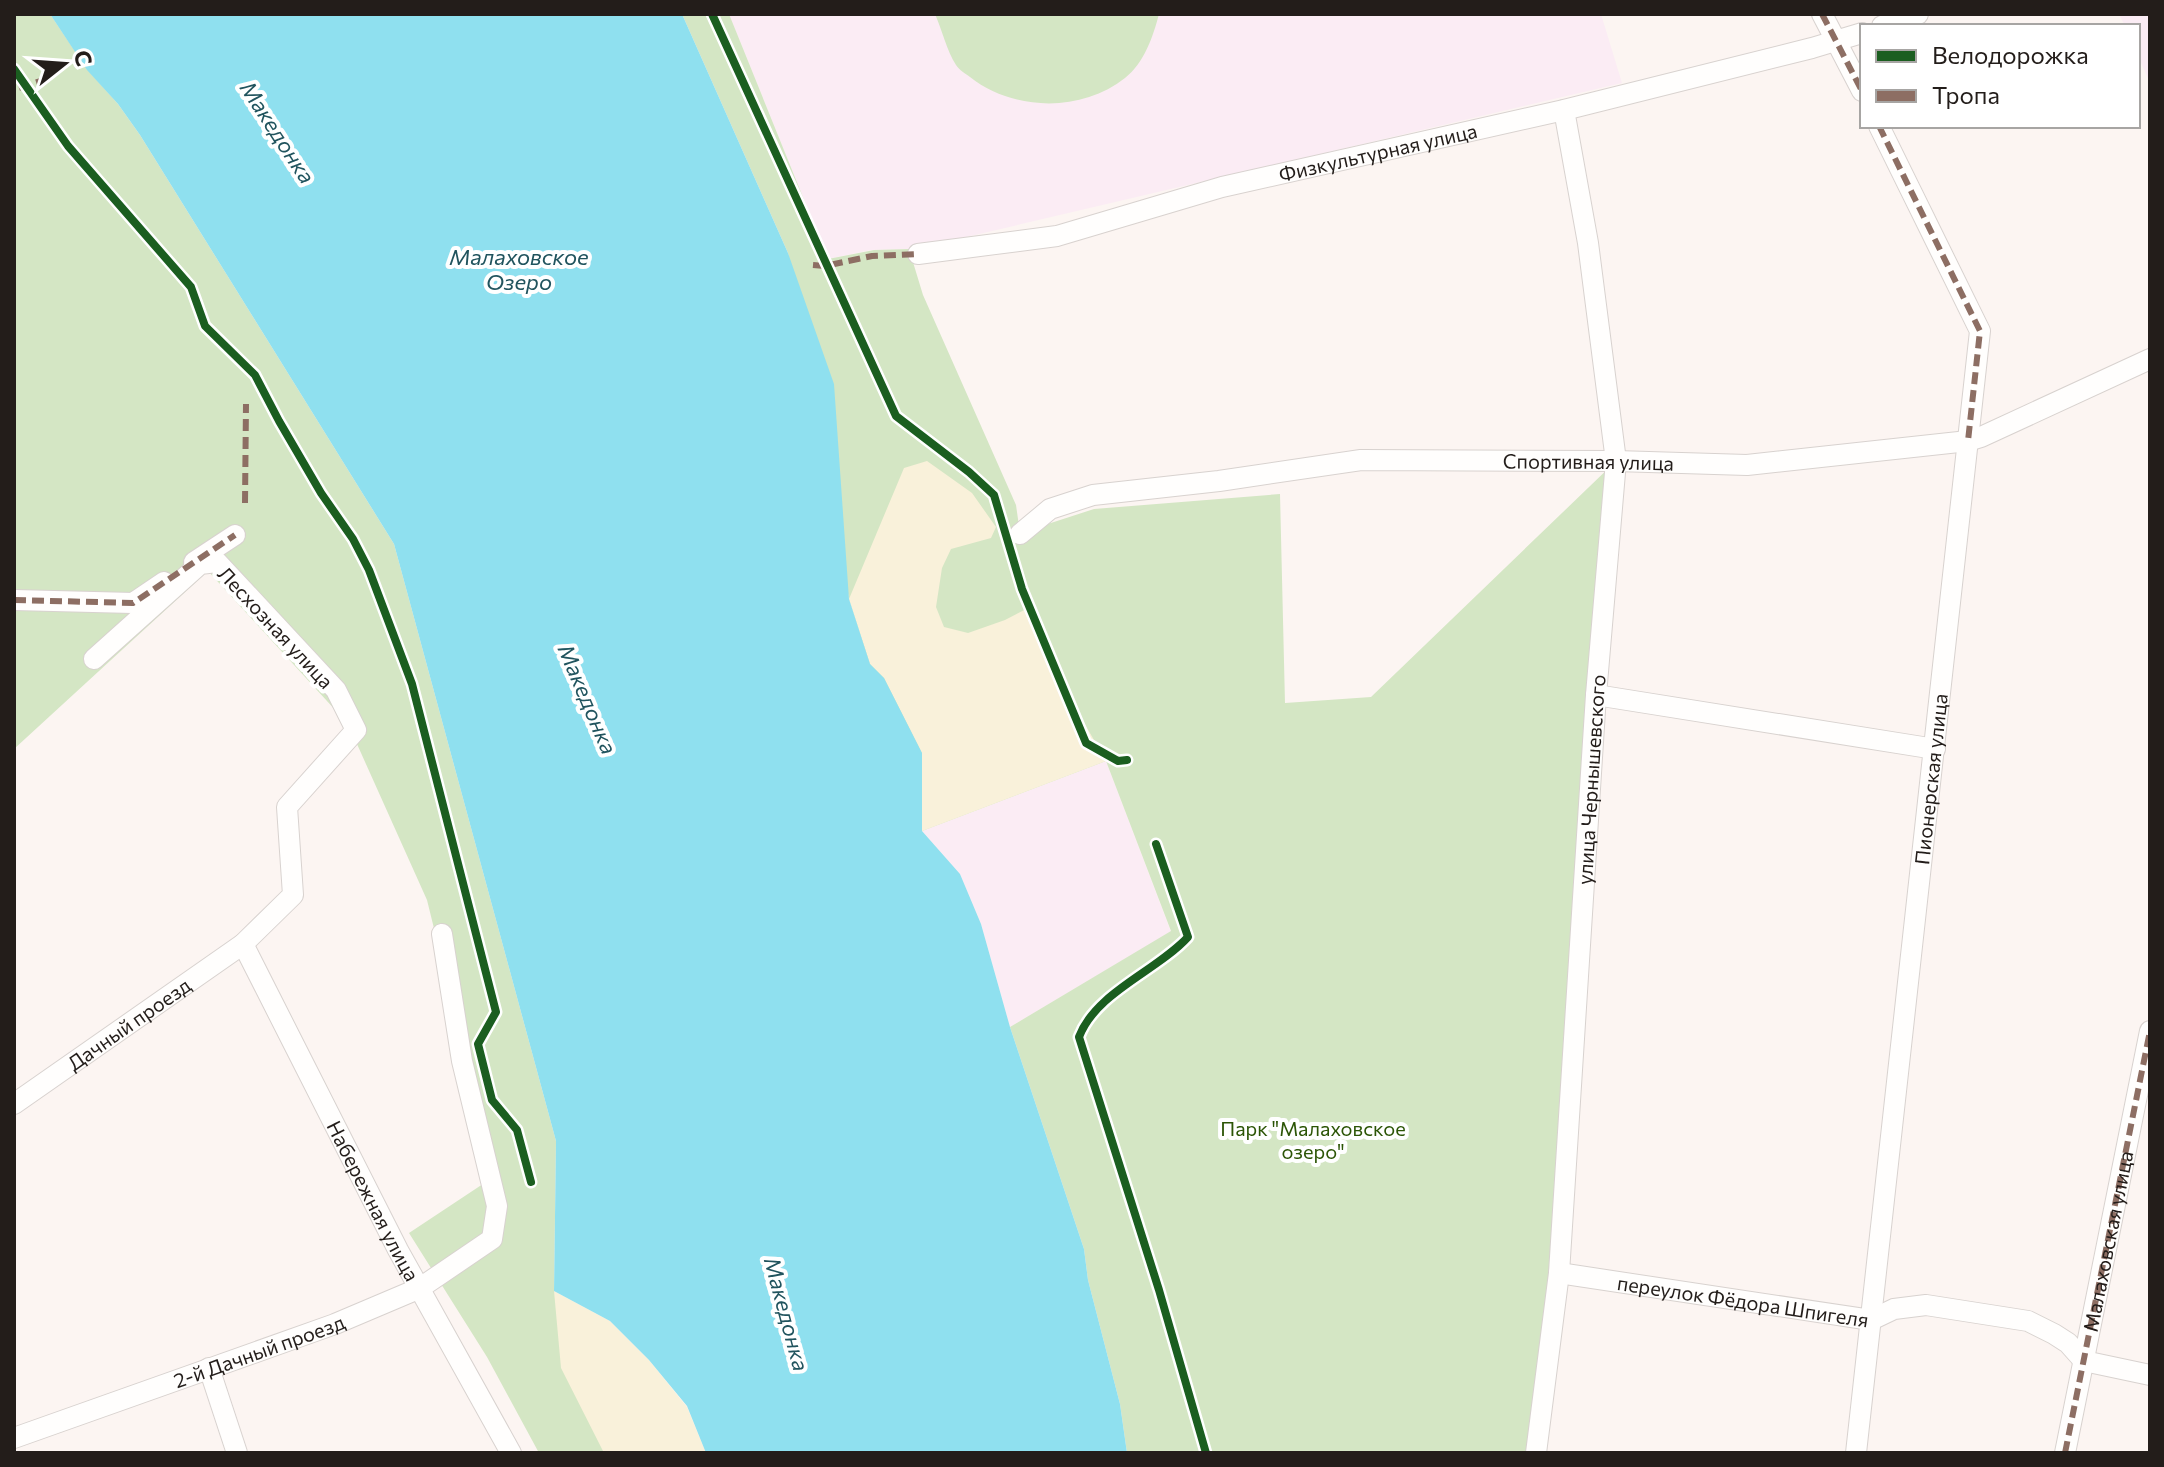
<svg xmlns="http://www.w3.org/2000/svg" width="2164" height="1467" font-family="Commissioner,sans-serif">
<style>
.education{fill:#fbecf4}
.green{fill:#d4e6c4}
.sand{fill:#f9f1da}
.water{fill:#8fe0ef}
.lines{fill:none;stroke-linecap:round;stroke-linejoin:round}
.minor-casing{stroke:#d8d2cf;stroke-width:22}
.minor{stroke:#fffefd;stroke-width:20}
.quiet{stroke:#8d6e63;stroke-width:6;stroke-dasharray:12 6;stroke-linecap:butt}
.cycleway-casing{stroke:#fff;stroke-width:13}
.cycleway{stroke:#1b5e20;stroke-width:8}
.labels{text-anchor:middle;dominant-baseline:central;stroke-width:8;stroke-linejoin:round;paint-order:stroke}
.street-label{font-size:20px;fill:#231d1a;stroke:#fff}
.park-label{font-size:20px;fill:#2c5506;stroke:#fff}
.water-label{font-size:22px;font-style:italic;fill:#21545e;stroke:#fff}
</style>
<rect width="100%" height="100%" fill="#fcf5f2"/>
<!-- education -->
<path class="education" d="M729 14H1601L1622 83 975 235 909 249 870 250 828 259Z
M2119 14H2150V83L2138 56V26H2125Z
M1106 761 1171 932 1010 1027 981 924 960 874 922 831Z"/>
<!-- green -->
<path class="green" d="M14 14H50L87 69 118 104 140 135 394 544 556 1141 554 1291 706 1453H539L487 1357 409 1233 495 1176 427 900 348 724 208 571 14 749Z
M682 14H729L828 259 874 250 909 249 923 295 1016 505 1020 533 1094 509 1280 494 1285 703 1371 697 1616 461 1541 1453H1127L1120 1404 1088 1280 1084 1249 1010 1027 1171 931 1106 761 922 831 849 599 788 253Z
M935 14H1159C1153 37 1144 63 1125 78 1081 113 1013 111 970 77 966 74 959 70 956 65 947 51 942 30 935 14Z"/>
<!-- sand -->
<path class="sand" d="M927 461 972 493 996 527 991 538 951 549 942 568 936 607 944 627 968 633 1005 620 1030 607 1040 646 1106 761 922 831V753L884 678 870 664 849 599 904 468Z
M554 1291 610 1321 649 1360 687 1407 706 1453H604L561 1368Z"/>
<!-- water -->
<path class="water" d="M50 14H682L788 253 834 384 849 599 870 664 884 678 922 753V831L960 874 981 924 1010 1027 1084 1249 1088 1280 1120 1404 1127 1453H706L687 1406 649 1360 610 1321 554 1291 556 1141 394 544 140 135 118 104 87 70Z"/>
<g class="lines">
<!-- minor casing -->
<g class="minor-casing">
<g id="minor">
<path d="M1822 14 1862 91"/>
<path d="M1882 26 1918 14"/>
<path id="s1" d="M918 254 1057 236 1222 187 1564 110 1812 48 1862 33"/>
<path id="s2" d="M1020 534 1050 509 1093 495 1219 481 1361 460 1616 461 1747 465 1968 441 1981 437 2150 359"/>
<path d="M194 562 235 535"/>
<path d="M14 600 133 603 164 582"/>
<path d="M1596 695 1935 749"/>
<path id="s3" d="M243 944 398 1250 511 1453"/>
<path id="s4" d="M14 1104 243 944 293 895 287 807 356 730 336 690 217 562 200 564 94 659"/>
<path id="s5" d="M1559 1273 1871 1320 1894 1309 1926 1305 2028 1321 2054 1334 2068 1343 2084 1361 2150 1375"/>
<path d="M209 1368 237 1453"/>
<path id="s6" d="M14 1438 335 1324 420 1288 492 1239 497 1206 462 1061 442 934"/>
<path id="s7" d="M1536 1453 1559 1273 1596 695 1616 461 1588 243 1564 110"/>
<path id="s8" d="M1856 1453 1980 331 1879 126"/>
<path id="s9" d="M2065 1453 2150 1031"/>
</g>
</g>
<!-- minor -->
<use href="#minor" class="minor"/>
<!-- quiet -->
<path class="quiet" d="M1822 14 1862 91
M19 88 53 77
M1879 126 1980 331 1968 441
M813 265 825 266 872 256 918 254
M245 503 246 404
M14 600 133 603 235 535
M2065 1453 2150 1031"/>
<!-- cycleway casing -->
<g class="cycleway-casing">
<path id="cycleway" d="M712 14 896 416 969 472 994 495 1022 589 1086 743 1118 761 1127 760
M14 69 68 146 191 287 205 326 255 375 279 421 321 493 353 539 369 570 412 684 496 1012 478 1044 492 1100 517 1130 531 1182
M1156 844 1188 937C1157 971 1096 992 1079 1037L1159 1290 1206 1453"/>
</g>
<!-- cycleway -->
<use href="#cycleway" class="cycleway"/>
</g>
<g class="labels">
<!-- street labels -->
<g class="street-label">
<text stroke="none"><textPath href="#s1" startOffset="472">Физкультурная улица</textPath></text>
<text stroke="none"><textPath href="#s2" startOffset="582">Спортивная улица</textPath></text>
<text transform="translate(276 627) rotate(47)">Лесхозная улица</text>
<text stroke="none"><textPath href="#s8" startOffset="678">Пионерская улица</textPath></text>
<text stroke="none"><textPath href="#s7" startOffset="676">улица Чернышевского</textPath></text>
<text stroke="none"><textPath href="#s4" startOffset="140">Дачный проезд</textPath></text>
<text stroke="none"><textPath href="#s3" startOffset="288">Набережная улица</textPath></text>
<text stroke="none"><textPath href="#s9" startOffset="216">Малаховская улица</textPath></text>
<text stroke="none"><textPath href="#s5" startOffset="186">переулок Фёдора Шпигеля</textPath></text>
<text stroke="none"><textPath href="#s6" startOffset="260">2-й Дачный проезд</textPath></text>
</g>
<!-- park labels -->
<g class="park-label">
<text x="1313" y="1128">Парк "Малаховское<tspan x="1313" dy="23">озеро"</tspan></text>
</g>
<!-- water labels -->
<g class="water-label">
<text transform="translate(278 132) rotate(57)">Македонка</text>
<text x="519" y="256">Малаховское<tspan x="519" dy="25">Озеро</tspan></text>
<text transform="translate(588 699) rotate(67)">Македонка</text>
<text transform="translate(787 1314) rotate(75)">Македонка</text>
</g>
</g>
<!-- border -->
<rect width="2164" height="1467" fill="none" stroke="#231d1a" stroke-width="32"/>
<!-- legend -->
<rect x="1860" y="24" width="280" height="104" fill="#ffffff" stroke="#a7a5a3" stroke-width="2"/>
<rect x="1876" y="50" width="40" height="12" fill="#1b5e20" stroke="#a7a5a3" stroke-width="2"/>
<text x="1932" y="64" font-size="24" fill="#231d1a">Велодорожка</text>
<rect x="1876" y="90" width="40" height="12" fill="#8d6e63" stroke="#a7a5a3" stroke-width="2"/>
<text x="1932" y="104" font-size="24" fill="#231d1a">Тропа</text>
<!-- north arrow -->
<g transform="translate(64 64) rotate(73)" stroke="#ffffff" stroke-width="6" paint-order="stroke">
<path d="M0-6L14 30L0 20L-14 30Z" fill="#231d1a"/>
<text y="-12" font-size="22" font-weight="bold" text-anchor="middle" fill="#231d1a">С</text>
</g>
</svg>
